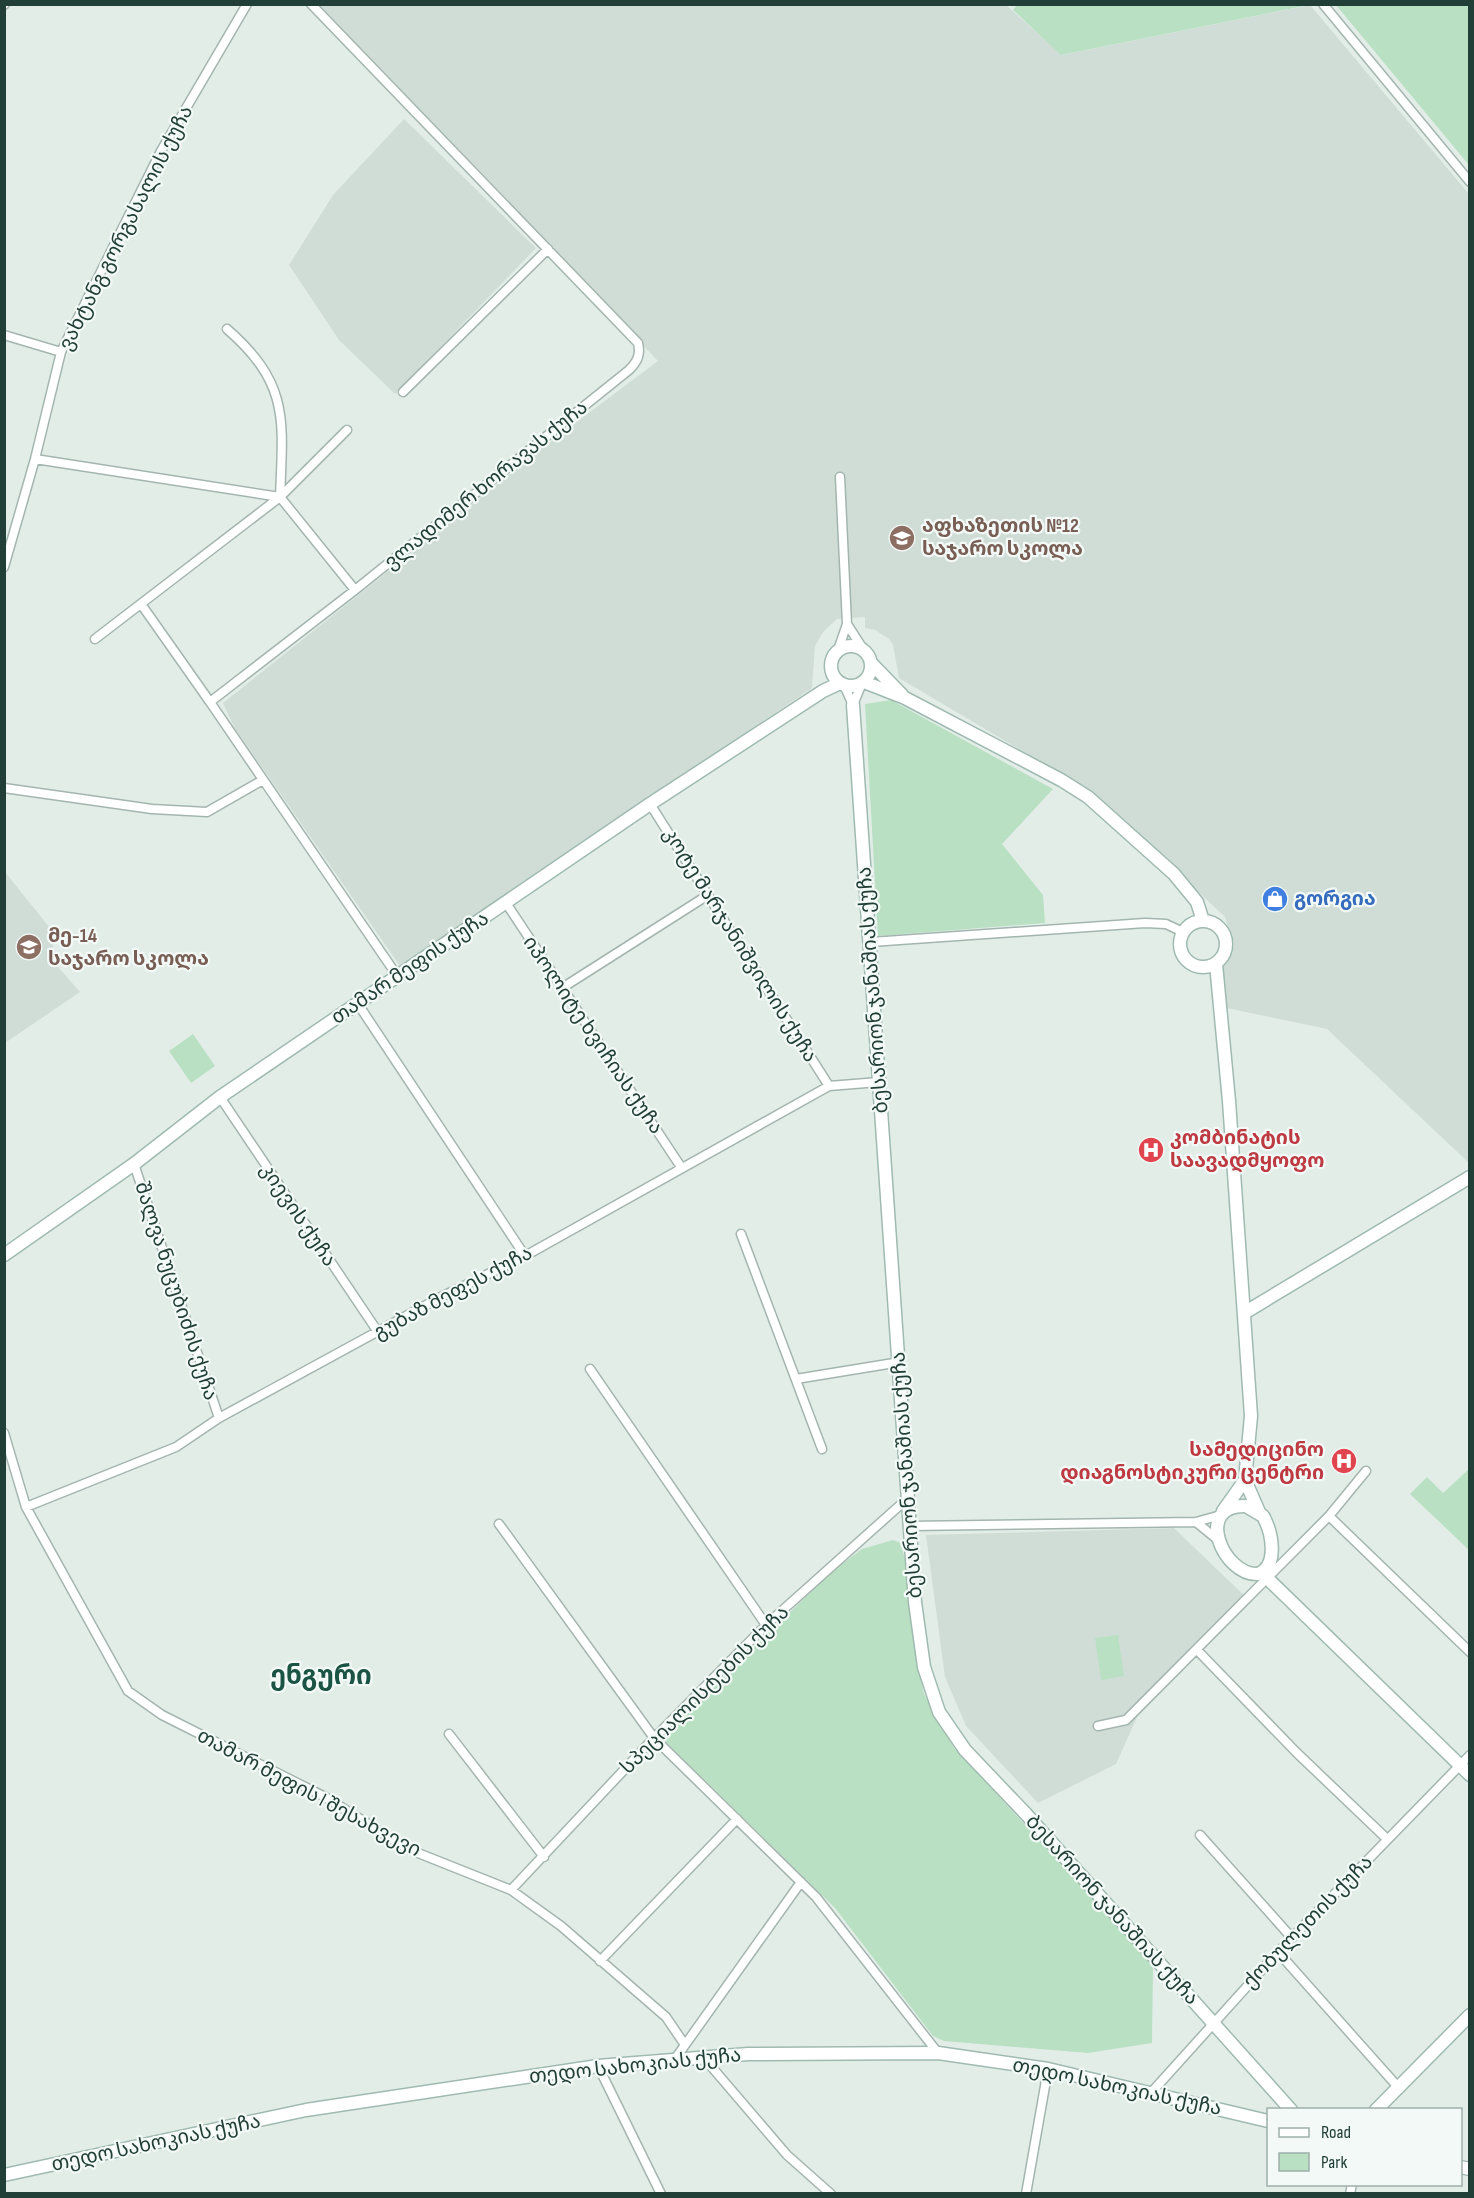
<svg xmlns="http://www.w3.org/2000/svg" width="1474" height="2198" font-family="'Sofia Sans Condensed','Noto Sans Georgian',sans-serif">
<style>
.built{fill:#d0ddd7}
.green{fill:#b9e0c3}
.lines{fill:none;stroke-linecap:round;stroke-linejoin:round}
.street-casing{stroke:#a4b5af;stroke-width:11}
.secondary-casing{stroke:#9fbab0;stroke-width:15}
.street{stroke:#fff;stroke-width:8}
.secondary{stroke:#fff;stroke-width:12}
.labels{text-anchor:middle;dominant-baseline:central;stroke-width:4.5;stroke-linejoin:round;paint-order:stroke}
.street-label{font-size:20px;fill:#213f37;stroke:#f3f9f6}
.education-label{font-size:20px;font-weight:bold;fill:#785e54;stroke:#f3f9f6;text-anchor:start}
.shop-label{font-size:20px;font-weight:bold;fill:#366cbe;stroke:#f3f9f6;text-anchor:start}
.health-label{font-size:20px;font-weight:bold;fill:#be3a42;stroke:#f3f9f6;text-anchor:start}
.district-label{font-size:26px;font-weight:bold;fill:#1b5344;stroke:#f3f9f6}
</style>
<rect width="100%" height="100%" fill="#e2ede8"/>
<!-- built -->
<path class="built" d="M316 5H1006L1062 55 1310 5 1469 194 1470 1164 1327 1029 1227 1008 1222 968 1230 958 1233 944 1225 917 1095 794 899 678 893 645 889 639 875 630 865 628V617L837 619 823 632 815 646 812 688 400 966 234 727 223 703 554 439 658 361Z
M404 119 536 248 395 394 339 340 289 265 333 195Z
M5 872 54 933 52 960 80 992 5 1043Z
M1174 1528 1251 1602 1138 1715 1116 1764 1038 1803 966 1726 945 1677 926 1535Z"/>
<!-- green -->
<path class="green" d="M1017 5V4L1309 5 1061 55 1013 10Z
M1336 5H1469V165Z
M891 700 1053 789 1002 844 1043 895 1045 923 878 936 865 704Z
M193 1034 215 1066 191 1083 169 1051Z
M1469 1469V1550L1410 1494 1427 1477 1443 1493Z
M893 1540 901 1543 906 1565 914 1641 924 1694 954 1748 1149 1959 1153 1968 1152 2043 1088 2053 944 2041 933 2036 835 1908 665 1741 664 1735 829 1574 862 1549Z
M1118 1635 1124 1676 1101 1680 1095 1638Z"/>
<g class="lines">
<!-- street casing -->
<g class="street-casing">
<path id="street" d="M311 4 638 343C641 355 637 362 629 370L355 590 210 702 398 977
M1323 4 1470 182
M4 5 5 4
M227 329C290 384 283 420 280 497
M4 335 61 352
M403 392 548 249
M35 459 280 497
M280 497 355 590
M4 567 35 459 61 352 161 151 247 4
M141 604 210 702
M847 624 863 649
M95 639 280 497 347 430
M838 650 847 624 840 477
M844 685 853 705
M853 705 862 683
M4 788 152 809 207 812 261 781
M650 804 829 1086
M506 903 681 1167
M871 942 1145 923 1166 924 1183 932
M562 988 708 895
M358 1004 525 1256
M220 1097 378 1332
M134 1164 219 1418
M741 1234 822 1449
M590 1369 766 1625
M796 1379 900 1362
M4 1433 26 1507 128 1691 162 1715 325 1797 408 1849 511 1890 561 1926 666 2017 685 2045
M26 1507 176 1447 219 1418 439 1298 525 1256 829 1086 879 1082
M1329 1516 1470 1652
M1196 1522 1218 1540
M499 1524 654 1738 816 1897 938 2053
M910 1526 1196 1522 1221 1515
M1197 1650 1297 1753 1387 1839
M1098 1726 1126 1720 1329 1516 1366 1471
M449 1734 544 1857
M1200 1835 1292 1938
M511 1890 654 1738 766 1625 908 1498
M1278 1952 1398 2087
M600 1961 737 1819
M704 2058 787 2155 831 2194
M675 2059 801 1882
M598 2066 661 2194
M1150 2094 1278 1952 1470 1755
M1026 2194 1048 2069
M1350 2194 1352 2184"/>
</g>
<!-- secondary casing -->
<g class="secondary-casing">
<path id="secondary" d="M831 666a20 20 0 1 1 40 0a20 20 0 1 1-40 0Z
M872 664 902 695
M864 682 905 698 1061 780 1088 797 1174 874 1197 902 1203 921
M853 705 915 1602 924 1667 939 1712 965 1750 1026 1814 1291 2110
M1180 944a23 23 0 1 1 46 0a23 23 0 1 1-46 0Z
M1216 964 1229 1101 1251 1416 1245 1480 1259 1512
M4 1255 134 1164 220 1097 650 804 823 691 840 683
M1244 1313 1470 1177
M1246 1506 1263 1516C1272 1532 1279 1566 1258 1574 1223 1576 1193 1504 1246 1506Z
M1223 1511 1245 1480
M1267 1578 1470 1775
M1376 2110 1470 2015
M1460 2167 1470 2169
M4 2175 306 2110 598 2066 748 2054 938 2053 1048 2069 1268 2121"/>
</g>
<!-- street -->
<use href="#street" class="street"/>
<!-- secondary -->
<use href="#secondary" class="secondary"/>
</g>
<!-- icons -->
<defs>
<g id="school-disc" transform="scale(1.35)"><circle r="9.5" fill="#8d6e63" stroke="#f3f9f6"/><path d="M0-5L7-2L0 1L-7-2ZM-4 1L0 2.5L4 1V4Q0 6-4 4Z" fill="#fff"/></g>
<g id="shop-disc" transform="scale(1.35)"><circle r="9.5" fill="#3f7fe0" stroke="#f3f9f6"/><path d="M-5-2.5h2.3a2.7 3.5 0 0 1 5.4 0H5L5.5 6h-11ZM-1.5-2.5h3a1.5 2.3 0 0 0-3 0Z" fill="#fff"/></g>
<g id="hospital-disc" transform="scale(1.35)"><circle r="9.5" fill="#e0444e" stroke="#f3f9f6"/><path d="M-5-5h3v3.5h4V-5h3V5h-3V1.5h-4V5h-3Z" fill="#fff"/></g>
</defs>
<g fill-rule="evenodd">
<use href="#school-disc" x="902" y="538"/>
<use href="#shop-disc" x="1275" y="899"/>
<use href="#school-disc" x="29" y="947"/>
<use href="#hospital-disc" x="1151" y="1150"/>
<use href="#hospital-disc" x="1344" y="1461"/>
</g>
<g class="labels">
<!-- street labels -->
<g class="street-label">
<text transform="translate(126 228) rotate(-63)">ვახტანგ გორგასალის ქუჩა</text>
<text transform="translate(486 485) rotate(-39)">ვლადიმერ ხორავას ქუჩა</text>
<text transform="translate(740 945) rotate(58)">კოტე მარჯანიშვილის ქუჩა</text>
<text transform="translate(410 968) rotate(-34)">თამარ მეფის ქუჩა</text>
<text transform="translate(873 990) rotate(-94)">ბესარიონ ჯანაშიას ქუჩა</text>
<text transform="translate(593 1035) rotate(56)">იპოლიტე ხვიჩიას ქუჩა</text>
<text transform="translate(298 1215) rotate(56)">კიევის ქუჩა</text>
<text transform="translate(176 1291) rotate(72)">შალვა ნუცუბიძის ქუჩა</text>
<text transform="translate(453 1293) rotate(-28)">გუბაზ მეფეს ქუჩა</text>
<text transform="translate(907 1475) rotate(-94)">ბესარიონ ჯანაშიას ქუჩა</text>
<text transform="translate(705 1690) rotate(-45)">სპეციალისტების ქუჩა</text>
<text transform="translate(309 1793) rotate(28)">თამარ მეფის I შესახვევი</text>
<text transform="translate(1112 1910) rotate(48)">ბესარიონ ჯანაშიას ქუჩა</text>
<text transform="translate(1308 1922) rotate(-46)">ქობულეთის ქუჩა</text>
<text transform="translate(635 2066) rotate(-6)">თედო სახოკიას ქუჩა</text>
<text transform="translate(1117 2087) rotate(12)">თედო სახოკიას ქუჩა</text>
<text transform="translate(156 2143) rotate(-12)">თედო სახოკიას ქუჩა</text>
</g>
<!-- education labels -->
<g class="education-label">
<text x="922" y="526">აფხაზეთის №12<tspan x="922" dy="23">საჯარო სკოლა</tspan></text>
<text x="48" y="936">მე-14<tspan x="48" dy="23">საჯარო სკოლა</tspan></text>
</g>
<!-- shop labels -->
<g class="shop-label">
<text x="1294" y="899">გორგია</text>
</g>
<!-- health labels -->
<g class="health-label">
<text x="1170" y="1138">კომბინატის<tspan x="1170" dy="23">საავადმყოფო</tspan></text>
<text x="1324" y="1450" text-anchor="end">სამედიცინო<tspan x="1324" dy="23">დიაგნოსტიკური ცენტრი</tspan></text>
</g>
<!-- district labels -->
<g class="district-label">
<text x="321" y="1676">ენგური</text>
</g>
</g>
<!-- border -->
<rect width="1474" height="2198" fill="none" stroke="#213f37" stroke-width="12"/>
<!-- legend -->
<rect x="1267" y="2108" width="195" height="78" fill="#f3f9f6" stroke="#9fafaa" stroke-width="1.5"/>
<rect x="1279" y="2128" width="30" height="9" fill="#ffffff" stroke="#9fafaa" stroke-width="1.5"/>
<text x="1321" y="2138" font-size="18" fill="#213f37">Road</text>
<rect x="1279" y="2153" width="30" height="18" fill="#b9e0c3" stroke="#9fafaa" stroke-width="1.5"/>
<text x="1321" y="2168" font-size="18" fill="#213f37">Park</text>
</svg>
